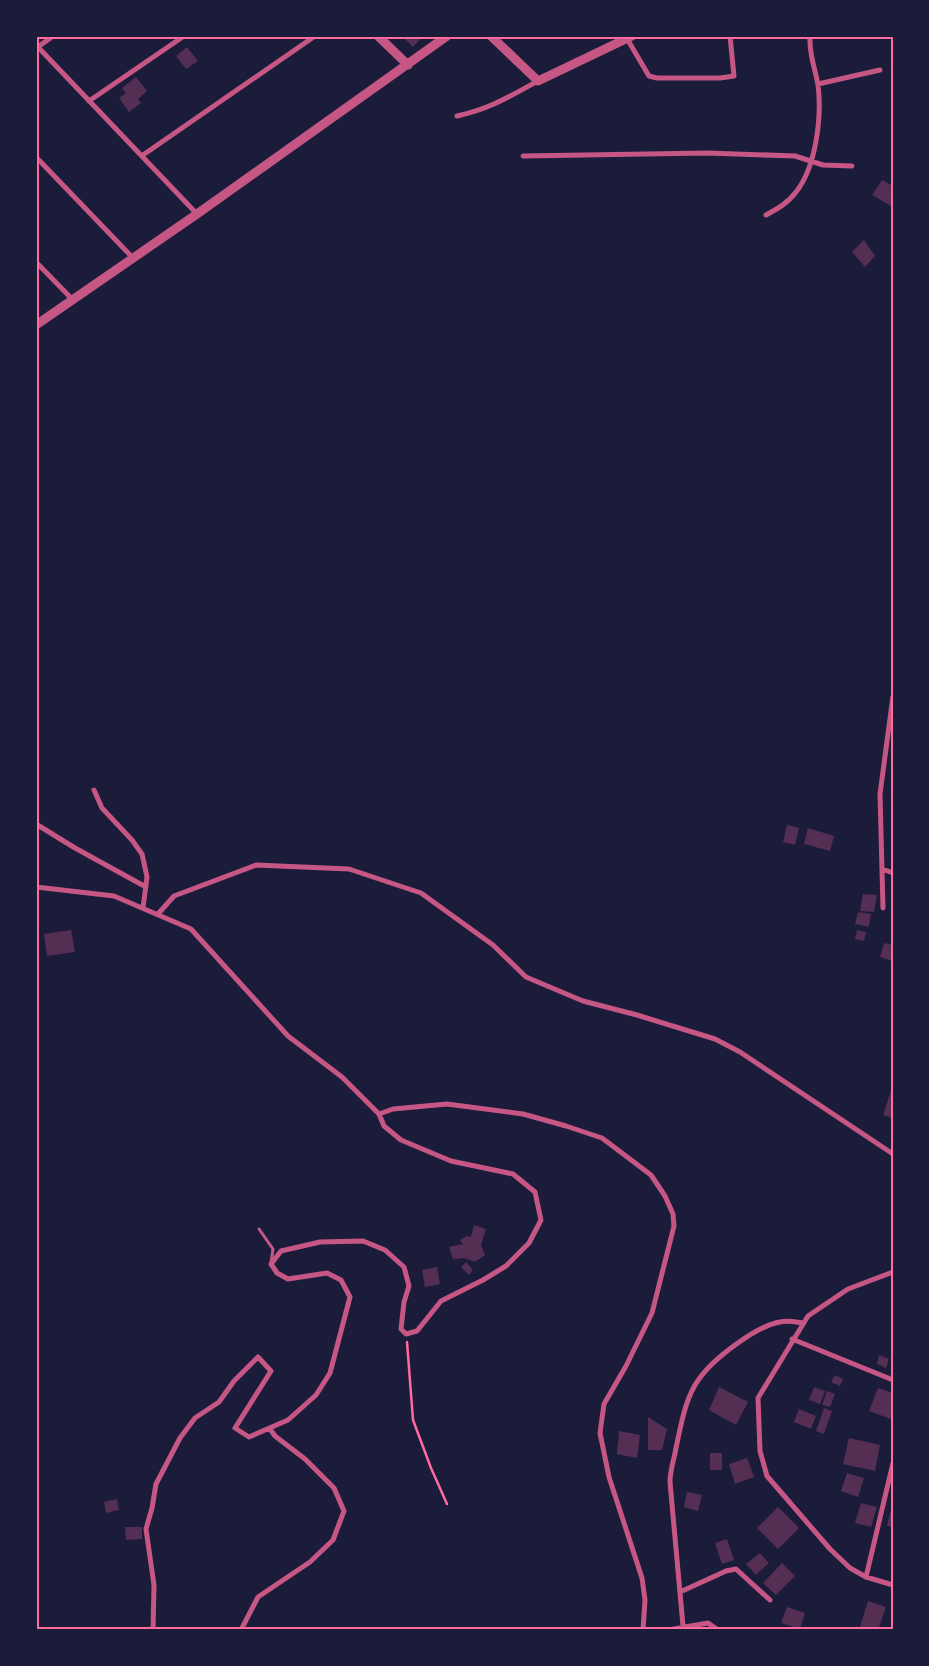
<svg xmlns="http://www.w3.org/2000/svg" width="929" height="1666" font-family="Arial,sans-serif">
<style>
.building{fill:#542f53}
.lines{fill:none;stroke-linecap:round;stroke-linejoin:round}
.path{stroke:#ff6b9d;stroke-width:2.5}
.service{stroke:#c65784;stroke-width:3}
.minor{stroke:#c65784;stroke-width:5}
.tertiary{stroke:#c65784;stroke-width:9}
.neatline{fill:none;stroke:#ff6b9d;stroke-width:2}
</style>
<rect width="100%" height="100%" fill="#1b1b3a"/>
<!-- building -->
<path class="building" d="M402 36H423L413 47Z
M187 47 198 61 186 69 176 56Z
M136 77 147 91 138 99 141 103 129 112 119 98 126 93 122 88Z
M882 180 893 186V204L891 206 872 195Z
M864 240 875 256 865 267 852 252Z
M787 825 799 828 795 845 783 842Z
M808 828 834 836 830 851 804 844Z
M863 894 877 895 874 912 860 911Z
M858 912 871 914 869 927 855 924Z
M71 930 75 952 47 956 44 934Z
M857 930 866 932 864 941 855 939Z
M884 943 893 945 892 961 880 957Z
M892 1087H893V1118L883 1115Z
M474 1225 486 1229 481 1245 485 1255 475 1262 464 1258 453 1259 449 1247 463 1244 460 1240 467 1236 471 1237Z
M466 1262 473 1270 469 1275 461 1267Z
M437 1267 440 1284 425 1287 422 1270Z
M879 1355 889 1359 886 1368 877 1364Z
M835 1375 843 1379 840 1386 831 1382Z
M719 1387 748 1402 736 1425 709 1410Z
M814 1387 825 1391 820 1404 809 1400Z
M878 1388 893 1393V1413L891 1419 869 1411Z
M827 1391 835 1394 830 1407 822 1405Z
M824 1408 832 1411 824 1434 816 1431Z
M799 1409 816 1416 811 1429 794 1422Z
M648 1417 667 1429 662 1450H648Z
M619 1431 640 1435 637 1458 617 1454Z
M849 1438 880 1445 875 1471 843 1464Z
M710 1453H722V1470H710Z
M747 1458 754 1477 735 1484 729 1464Z
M847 1473 864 1478 858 1497 841 1491Z
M687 1492 702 1495 698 1511 684 1507Z
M117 1499 119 1510 106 1513 104 1502Z
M861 1503 877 1507 871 1527 855 1523Z
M892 1505H893V1527L887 1526Z
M778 1507 799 1528 778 1549 757 1528Z
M125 1527H142V1539L126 1540Z
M727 1539 734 1560 722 1564 715 1543Z
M760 1553 769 1563 756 1575 746 1564Z
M782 1563 795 1576 776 1595 763 1583Z
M868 1601 886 1607 878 1630H867L860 1627Z
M787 1607 805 1613 800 1629 781 1623Z"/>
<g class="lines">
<!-- path -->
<path class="path" d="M407 1342 413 1420 431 1468 447 1504"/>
<!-- service -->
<path class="service" d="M259 1229 273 1249 271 1263"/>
<!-- minor -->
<path class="minor" d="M626 37 649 76 657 78H720L734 76 730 36
M36 45 197 214
M38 47 53 36
M818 84 880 70
M89 101 184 36
M457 116C489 109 509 97 538 81
M143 155 315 36
M523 156 707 153 795 156 823 165 852 166
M36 157 132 257
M766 215C777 209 788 203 796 192 816 167 822 117 818 85 815 67 809 56 810 36
M36 262 72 299
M94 790 102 808 132 840 142 854 147 877 143 908
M36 824 75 848 146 887
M882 869 893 873
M36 887 114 896 191 929 288 1036 342 1077 379 1114
M883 908 880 794 893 696
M158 914 174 896 256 865 349 869 421 893 493 945 526 977 583 1001 637 1015 715 1039 740 1052 893 1154
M893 1272 848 1289 808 1316 758 1398 760 1451 767 1476 830 1549 850 1568 866 1577 893 1585
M792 1339 893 1380
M866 1577 893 1463
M680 1592 726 1571 736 1569 770 1600
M683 1626 670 1482C670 1470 674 1460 676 1448 681 1425 685 1398 699 1379 713 1359 756 1326 780 1322 787 1320 796 1322 803 1323
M153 1630 154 1585 146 1529 152 1508 156 1484 180 1438 195 1418 219 1402 234 1381 258 1357 271 1371 235 1428 249 1437 288 1420 316 1395 330 1373 350 1297 341 1280 327 1273 288 1279 277 1273 271 1264 281 1251 320 1242 363 1241 385 1250 404 1267 409 1286 404 1302 401 1329 406 1334 417 1331 441 1301 483 1280 506 1266 529 1243 541 1220 535 1192 513 1174 451 1161 401 1140 384 1126 379 1114 393 1109 447 1104 523 1114 566 1126 602 1138 651 1175 665 1196 673 1214 674 1226 652 1313 626 1366 604 1404 600 1433 609 1477 642 1578 645 1600 643 1630
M241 1630 258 1597 310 1562 333 1540 344 1511 334 1488 305 1459 275 1436 270 1429
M668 1630 708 1623 718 1630"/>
<!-- tertiary -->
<path class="tertiary" d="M378 36 408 65
M491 36 538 81 632 36
M36 325 197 214 447 36"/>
</g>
<!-- border -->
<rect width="929" height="1666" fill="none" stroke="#1b1b3a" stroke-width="75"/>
<rect x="38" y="38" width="854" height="1590" class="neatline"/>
</svg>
